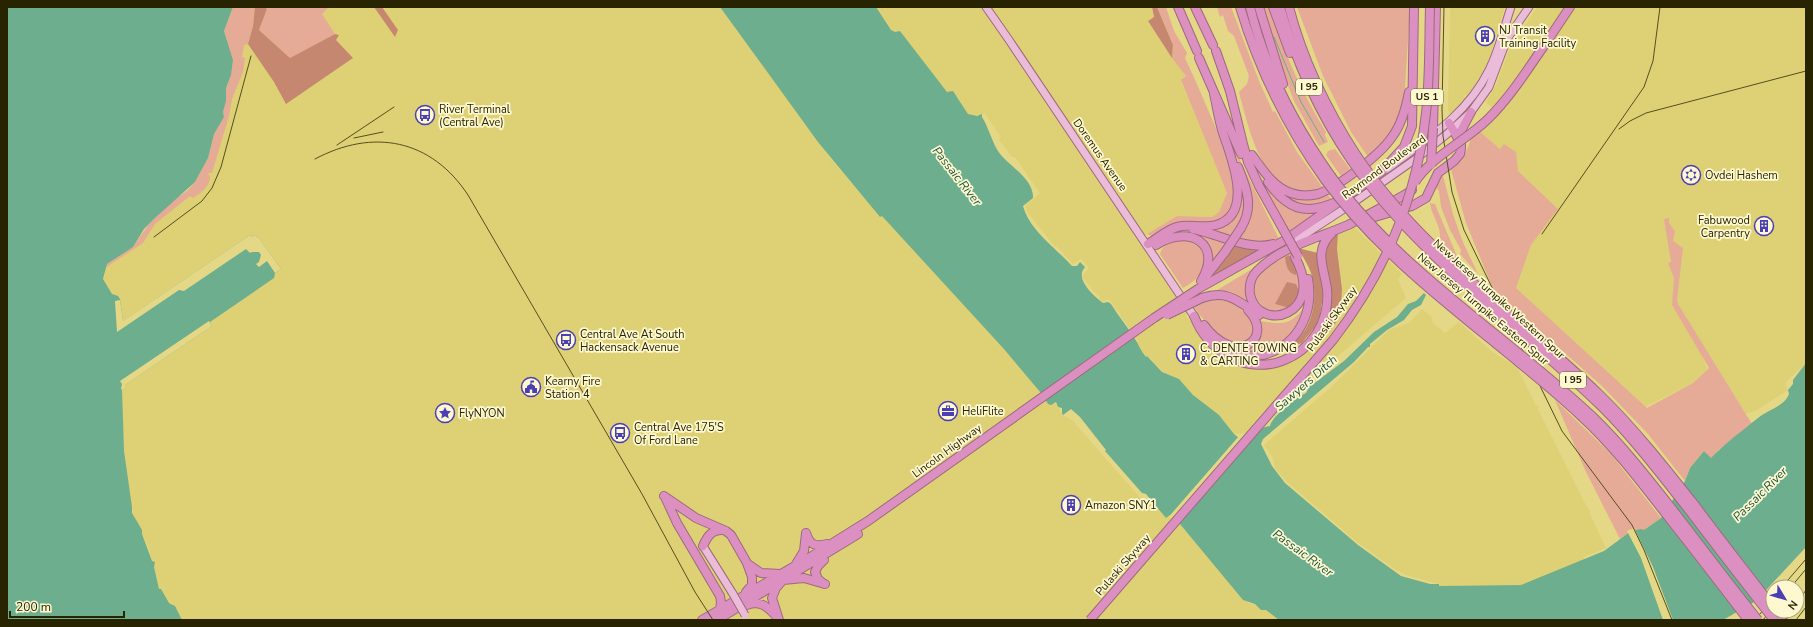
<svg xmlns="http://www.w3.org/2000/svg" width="1813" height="627" font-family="'Nunito Sans',sans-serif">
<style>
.built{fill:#ded075}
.green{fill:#e5ab96}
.forest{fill:#c68770}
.water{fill:#6cae8d}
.pier{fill:#e4d886}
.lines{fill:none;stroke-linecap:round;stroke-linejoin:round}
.stream{stroke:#6cae8d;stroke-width:1}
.major-casing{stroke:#9d6a7e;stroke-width:9}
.highway-casing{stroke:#9d6a7e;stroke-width:10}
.major{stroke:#eabcda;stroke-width:7}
.highway{stroke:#dc90c1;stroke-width:8}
.rail{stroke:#554f21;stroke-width:1}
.major-bridge-casing{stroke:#9d6a7e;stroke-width:9;stroke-linecap:butt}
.highway-bridge-casing{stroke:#9d6a7e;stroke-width:10;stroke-linecap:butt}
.major-bridge{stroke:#eabcda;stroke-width:7}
.highway-bridge{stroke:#dc90c1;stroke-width:8}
.labels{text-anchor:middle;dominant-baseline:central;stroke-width:3.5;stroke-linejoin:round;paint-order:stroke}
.shield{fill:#fdf8d0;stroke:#68633f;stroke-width:1}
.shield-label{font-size:10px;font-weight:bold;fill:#282301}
.poi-label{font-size:11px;fill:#282301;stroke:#fdf8d0;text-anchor:start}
.street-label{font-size:11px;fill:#282301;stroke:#fdf8d0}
.water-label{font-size:12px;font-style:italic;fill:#1e523b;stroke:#fdf8d0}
</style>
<rect width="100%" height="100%" fill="#e4d886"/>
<!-- built -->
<path class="built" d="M233 7H720L832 160 880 217 882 215 1003 348 1041 393 1048 404H1056L1063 415 1072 420 1150 509 1158 507 1166 518 1170 515 1180 524 1248 603 1255 604 1261 610H1266L1279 620H182L173 604 166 601 159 589 154 567 155 563 152 561 147 544 132 513 133 511 127 487 121 429 122 390 125 388V385L212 326 209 321 275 273 279 267 259 238 252 237 250 235 122 321 118 296 112 295 103 279 105 274V268L187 191 199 176Z
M876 7H1152L1154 17 1148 21 1186 76 1181 81 1227 192 1219 212 1212 217 1177 216 1142 237 1191 310 1186 314 1194 328 1210 348 1225 359 1236 365 1251 368 1279 367 1289 363 1308 350 1325 329 1329 332 1342 289 1337 249 1338 233 1354 227 1402 274 1398 279 1406 298 1248 433 1234 434 1219 415 1197 399 1179 379 1166 375 1148 356 1146 357 1143 355 1136 343 1138 341 1109 299 1102 302 1099 299 1100 297 1094 292 1082 276 1089 268 1081 259 1073 264 1056 246 1055 247 1028 213 1025 206 1040 193 1015 157H1012L999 140 1001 137 985 113 977 116 968 114 957 96 947 92 900 31 895 32 891 30Z
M1450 7H1505L1487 65 1468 96 1466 94 1464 97 1467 98 1451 117 1448 110Z
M1537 7H1806V363L1786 382 1785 384 1788 390 1755 411 1746 414 1704 347 1702 355 1707 369 1693 383 1645 407 1516 288 1531 245 1558 209 1518 171 1500 149 1478 130 1497 113 1486 102 1496 85 1510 48Z
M1422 309 1431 316 1433 323 1445 333 1459 322 1491 351 1517 367 1536 405H1538V409L1588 509H1589L1590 511 1589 512 1606 548 1584 557 1585 560 1521 585 1439 586 1438 584 1406 575 1396 570 1358 543 1286 481 1275 468 1273 458 1264 445 1329 389 1389 330 1409 323Z"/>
<!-- green -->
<path class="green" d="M233 7H255L253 26 248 44 244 45 242 57 245 58 243 72 232 99 229 116 212 173H209L208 174 210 176C210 187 201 193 193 198L190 196 155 224 143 243 105 268 107 264 133 247 149 224 175 199 187 191 195 182 208 158 214 134 224 117 223 112 226 101V88L231 75 233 60 224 31Z
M265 7H329L322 14 335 34 290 58 259 30 267 9Z
M1157 7H1166L1174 31 1187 53 1185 58C1197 83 1207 108 1218 133 1224 148 1231 163 1233 179 1235 194 1233 212 1219 220 1206 228 1168 232 1152 236L1147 234 1177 216 1212 217 1219 212 1227 193 1181 80 1186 76 1172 58 1173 45Z
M1217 7H1231L1259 81 1273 112 1275 111 1297 152 1323 188C1265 206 1251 136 1240 96L1239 92 1247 84 1249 76 1234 36 1228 31 1223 15 1220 17Z
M1263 7H1270C1283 51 1302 93 1326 132L1325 135 1328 142 1319 146 1294 101 1279 62Z
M1297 7H1410L1404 104 1388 139 1368 157 1351 132 1323 76Z
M1478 130 1500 149 1504 144 1516 152 1518 171 1558 209 1531 245 1516 288 1647 408 1693 383 1709 368 1672 305 1674 278 1668 263 1671 262 1664 219 1669 218V223L1675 231 1673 241 1683 248 1677 300 1678 304 1752 424 1718 450 1711 459 1704 451 1690 468 1685 481 1648 434 1603 387 1493 289 1466 223 1450 166C1462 158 1469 151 1471 136Z
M1335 149 1350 169 1341 176 1326 155 1328 151Z
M1237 158H1239L1280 241 1257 243 1237 237 1251 198Z
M1253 163 1267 187 1304 213 1317 211 1318 214 1290 235 1264 187Z
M1442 172 1453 214 1462 240 1478 274 1460 254 1461 250 1450 230 1441 207 1439 191 1436 187Z
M1240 183C1250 206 1243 216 1231 237L1203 230 1233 215Z
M1281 192 1326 193 1333 201C1309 207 1301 210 1281 192Z
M1430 203 1435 204 1459 261 1439 242C1444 229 1431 216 1430 203Z
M1186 231 1227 242 1211 265C1213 244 1205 236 1186 233Z
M1178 240C1214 241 1210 275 1183 288L1160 254C1162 245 1170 243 1178 240Z
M1285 257 1287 267 1297 268 1301 283 1299 291 1275 304 1289 308C1284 310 1278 312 1274 312 1258 309 1248 288 1259 275 1265 267 1276 262 1285 257Z
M1262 263 1250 279 1251 305 1232 292 1217 290Z
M1222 298C1244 305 1274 338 1235 345L1214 333 1193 306 1208 299Z
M1308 303C1299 333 1274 359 1241 351 1256 346 1260 337 1260 321 1287 325 1290 325 1308 303Z
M1555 400 1610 453 1661 518 1644 530 1631 531 1620 539 1585 470Z"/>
<!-- forest -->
<path class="forest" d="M255 7H265L267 9 259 30 290 58 335 34 339 35 336 40 353 58 286 104 274 82 248 44 253 26Z
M374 7H382L398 30 395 37Z
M1152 7H1157L1173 45 1172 58 1148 21 1154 17Z
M1338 233 1337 249 1342 289 1340 317 1329 332 1325 329 1331 298 1324 249 1328 243Z
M1233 244 1259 250 1208 280Z
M1298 248 1318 253 1323 295 1320 315 1315 327 1302 343 1291 347C1295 342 1301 336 1305 330 1315 314 1317 291 1311 273 1308 264 1302 256 1298 248Z
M1289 255 1297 268 1296 275C1287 273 1286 265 1285 257Z
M1287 282 1296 284 1299 291 1297 299 1289 308 1275 304Z"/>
<!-- water -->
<path class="water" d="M7 7H233L224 31 233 60 231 75 226 88V101L223 112 224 117 214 134 208 158 195 182 155 218 144 229 133 247 107 264 103 279 112 294 118 296 120 299 123 321 250 235 252 237 254 235 259 238 281 269 275 273 274 278 210 322 212 326 125 385V388L122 390 124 451 132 507V513L142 530V534L152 561 155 562 154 567 159 589H161L169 603 175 606 182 620H7Z
M720 7H876L891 30 895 32 900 31 947 92 953 91 968 114 977 116 982 114V117C989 128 992 143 1000 154 1011 167 1034 180 1033 198L1023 206C1030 231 1055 247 1072 266H1077L1080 262 1085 267C1074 279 1094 296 1103 303L1108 302 1111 304C1118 316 1128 327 1135 339 1139 345 1140 350 1146 357L1147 356 1162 372 1179 379 1193 395 1219 415 1234 434 1243 441 1265 427 1270 426C1272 416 1296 398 1306 393L1308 389V385L1310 384 1312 385 1344 361 1374 332 1397 317 1408 304 1416 301 1424 293 1426 295 1421 305 1412 310 1404 320 1387 330 1370 344V347H1368L1354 362 1263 439 1261 444 1272 466 1285 483 1358 545 1401 576 1430 584H1439V586L1521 585 1604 551 1631 531 1641 529 1644 530 1661 518 1685 481 1690 468 1704 451 1711 458C1725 443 1742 431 1758 418 1767 410 1785 406 1789 394L1788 390 1793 384V380L1806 363V547L1756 601 1723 620H1279L1266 610H1261L1255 604 1243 600 1180 524 1170 515 1166 518 1146 494 1142 493 1105 451 1106 450 1080 417 1071 409 1063 415 1062 413V408L1058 407 1056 402 1051 405 1048 404 1041 393 1003 348 882 216 880 217 818 142Z"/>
<!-- pier -->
<path class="pier" d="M250 235 252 237 254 235 259 238 281 269 275 273 267 261 259 267 256 264 259 262 261 255 259 252H252L250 253 246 249 184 291 179 290 117 332 115 301 120 300 123 321Z
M209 321 212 326 125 385V388L122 390 121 389 122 384 120 381Z
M1239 436 1244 439 1178 525 1169 517 1166 520Z
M1634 528 1653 567 1673 620H1663L1641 558 1627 531Z"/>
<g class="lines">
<!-- stream -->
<path class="stream" d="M1274 37 1301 102 1324 142"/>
<!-- major casing -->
<g class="major-casing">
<path id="major" d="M986 7 1009 40 1194 316
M1387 169C1426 140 1467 115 1489 70 1499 50 1504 28 1511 7
M1298 239 1350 205 1417 158 1447 134 1471 112 1489 87 1507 39 1529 7
M703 546 733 594"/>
</g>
<!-- highway casing -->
<g class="highway-casing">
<path id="highway" d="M1178 7 1197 51
M1195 7 1213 45
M1240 7C1259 70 1287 127 1325 180
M1250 7C1265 68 1294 124 1331 176
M1259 7 1283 84
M1273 7 1290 53
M1280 7C1296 62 1319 113 1351 160
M1289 7C1303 60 1327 110 1357 156
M1550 37 1570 7
M1216 51 1230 91 1243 144 1248 162 1259 186 1283 229
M1199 58 1241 154
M1449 123 1460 142
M1433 128 1436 7
M1252 155C1263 170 1273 187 1291 193 1299 196 1309 196 1318 194 1338 187 1380 155 1392 137 1402 124 1406 108 1409 92
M1238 167C1247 189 1254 207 1241 228
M1268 182C1287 209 1305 216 1336 202
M1368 219 1412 206 1426 198 1438 173 1454 161 1460 154 1461 148V131L1471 112
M1193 229C1219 234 1247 251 1273 244
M1148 244C1158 238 1170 227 1182 226 1193 225 1205 228 1216 225 1255 214 1231 157 1223 133 1219 121 1217 107 1214 94
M1156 245C1188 224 1224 243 1201 281
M1295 257C1327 316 1258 334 1250 294 1249 286 1251 277 1257 271 1280 247 1318 238 1348 225 1361 219 1373 212 1386 205 1395 200 1404 196 1412 190
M1207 275 1225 252
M1198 289 1285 240 1380 173 1404 147 1412 126 1414 7
M1202 298C1228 289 1239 302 1259 315
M1194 316C1201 334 1214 349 1232 358 1247 366 1266 367 1282 361 1312 350 1330 321 1327 289 1324 267 1313 250 1333 232
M1204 325C1235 368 1276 339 1248 310
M1222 348C1272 374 1318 331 1308 279
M664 496 696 518 726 531 731 535 747 563 752 577V585L746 592
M665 497 677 523 720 596 721 602 720 610
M806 533C810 545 815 547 827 544
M703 546C707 537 711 530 722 530
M824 560 818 566 815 572 818 579 824 584
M748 564 761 573 781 574
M796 564 804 551 806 533
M747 605C759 600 767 606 775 615
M1776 611 1783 620
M702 620 812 556 868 521 1154 318
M717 620 858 534
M779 620 772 598 776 588 783 580 804 578 825 584"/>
</g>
<!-- major -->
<use href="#major" class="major"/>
<!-- highway -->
<use href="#highway" class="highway"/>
<!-- rail -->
<path class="rail" d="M1444 7 1442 109 1443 136 1452 192 1464 230 1562 431 1632 525 1644 550 1672 620
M1619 129 1630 121 1646 113 1806 71
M354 138 383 132
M337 145 394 107
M315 159C373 128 431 139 468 195L642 494 695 592 713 620
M1542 234 1644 87 1653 61 1660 7
M154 237 202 201 212 188 221 167 251 56
M1782 587 1806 559
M1791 587 1806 569
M1797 603 1806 590
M1755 620 1773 598
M1763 620 1773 608
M1785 620 1792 611
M1796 620 1806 607"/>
<!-- major-bridge casing -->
<g class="major-bridge-casing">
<path id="major-bridge" d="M733 594 745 615"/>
</g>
<!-- highway-bridge casing -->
<g class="highway-bridge-casing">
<path id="highway-bridge" d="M1357 156C1421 251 1518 316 1599 394 1634 428 1664 466 1694 504 1720 539 1747 573 1773 607
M1351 160C1419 258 1518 325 1602 407 1634 439 1661 475 1689 510 1717 547 1745 583 1774 620
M1431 165 1433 128
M1331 176C1401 272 1507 336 1593 417 1624 447 1650 481 1676 514 1703 549 1730 585 1758 620
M1325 180C1394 274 1496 337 1580 415 1614 446 1641 482 1669 518 1696 552 1722 586 1748 620
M1415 182C1433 155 1466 141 1489 118 1513 94 1531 64 1550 37
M1283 229 1298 256
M1225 252 1241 228
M1167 315 1202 298
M1154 318 1198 289
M1090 620 1333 340C1384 274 1417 197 1426 113 1430 78 1429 42 1430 7"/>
</g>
<!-- major-bridge -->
<use href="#major-bridge" class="major-bridge"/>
<!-- highway-bridge -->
<use href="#highway-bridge" class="highway-bridge"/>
</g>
<!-- icons -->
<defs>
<g id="building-ring" transform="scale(1)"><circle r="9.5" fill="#fdf8d0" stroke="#4b3fb6" stroke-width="1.5"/><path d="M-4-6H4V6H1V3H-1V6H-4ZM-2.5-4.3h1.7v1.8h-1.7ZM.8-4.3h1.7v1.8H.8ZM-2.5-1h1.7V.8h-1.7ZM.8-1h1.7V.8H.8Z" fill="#4b3fb6"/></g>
<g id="bus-ring" transform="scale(1)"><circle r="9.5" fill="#fdf8d0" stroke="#4b3fb6" stroke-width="1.5"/><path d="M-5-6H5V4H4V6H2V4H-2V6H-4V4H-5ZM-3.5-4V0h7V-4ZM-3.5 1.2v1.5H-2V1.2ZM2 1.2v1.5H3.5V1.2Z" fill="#4b3fb6"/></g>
<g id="synagogue-ring" transform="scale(1)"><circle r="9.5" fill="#fdf8d0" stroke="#4b3fb6" stroke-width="1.5"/><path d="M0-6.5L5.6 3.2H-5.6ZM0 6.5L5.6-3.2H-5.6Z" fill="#4b3fb6"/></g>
<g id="civic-ring" transform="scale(1)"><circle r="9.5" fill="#fdf8d0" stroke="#4b3fb6" stroke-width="1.5"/><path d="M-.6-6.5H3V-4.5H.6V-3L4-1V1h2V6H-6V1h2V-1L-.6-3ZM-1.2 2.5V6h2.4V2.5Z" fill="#4b3fb6"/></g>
<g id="office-ring" transform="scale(1)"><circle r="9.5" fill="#fdf8d0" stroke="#4b3fb6" stroke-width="1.5"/><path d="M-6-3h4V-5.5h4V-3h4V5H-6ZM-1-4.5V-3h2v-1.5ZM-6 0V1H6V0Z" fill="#4b3fb6"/></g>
<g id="sight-ring" transform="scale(1)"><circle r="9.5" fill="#fdf8d0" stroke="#4b3fb6" stroke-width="1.5"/><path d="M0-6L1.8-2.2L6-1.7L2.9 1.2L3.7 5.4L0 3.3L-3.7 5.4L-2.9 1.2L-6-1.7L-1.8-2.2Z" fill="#4b3fb6"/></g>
</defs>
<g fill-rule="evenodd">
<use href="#building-ring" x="1485" y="36"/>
<use href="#bus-ring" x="425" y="115"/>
<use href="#synagogue-ring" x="1691" y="175"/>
<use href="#building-ring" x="1764" y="226"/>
<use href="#bus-ring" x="566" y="340"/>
<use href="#building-ring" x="1186" y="354"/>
<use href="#civic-ring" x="531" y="387"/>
<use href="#office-ring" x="948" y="411"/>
<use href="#sight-ring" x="445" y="413"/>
<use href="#bus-ring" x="620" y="433"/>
<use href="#building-ring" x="1071" y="505"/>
</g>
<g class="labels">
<!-- shield labels -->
<g class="shield">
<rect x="1296" y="79" width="26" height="16" rx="3"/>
<rect x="1411" y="89" width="32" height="16" rx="3"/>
<rect x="1560" y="372" width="26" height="16" rx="3"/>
</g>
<g class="shield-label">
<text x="1309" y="87">I 95</text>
<text x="1427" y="97">US 1</text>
<text x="1573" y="380">I 95</text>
</g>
<!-- poi labels -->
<g class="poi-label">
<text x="1499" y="30">NJ Transit<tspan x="1499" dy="13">Training Facility</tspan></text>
<text x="439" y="109">River Terminal<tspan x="439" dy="13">(Central Ave)</tspan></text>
<text x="1705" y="175">Ovdei Hashem</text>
<text x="1750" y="220" text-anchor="end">Fabuwood<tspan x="1750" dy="13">Carpentry</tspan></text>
<text x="580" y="334">Central Ave At South<tspan x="580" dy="13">Hackensack Avenue</tspan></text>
<text x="1200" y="348">C. DENTE TOWING<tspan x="1200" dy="13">&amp; CARTING</tspan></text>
<text x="545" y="381">Kearny Fire<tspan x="545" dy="13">Station 4</tspan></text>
<text x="962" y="411">HeliFlite</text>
<text x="459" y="413">FlyNYON</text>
<text x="634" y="427">Central Ave 175'S<tspan x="634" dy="13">Of Ford Lane</tspan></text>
<text x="1085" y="505">Amazon SNY1</text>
</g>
<!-- street labels -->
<g class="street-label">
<text transform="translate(1100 155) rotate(55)">Doremus Avenue</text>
<text transform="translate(1384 167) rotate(-36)">Raymond Boulevard</text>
<text transform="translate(1499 299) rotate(42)">New Jersey Turnpike Western Spur</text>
<text transform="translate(1483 309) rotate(40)">New Jersey Turnpike Eastern Spur</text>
<text transform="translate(1332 319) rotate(-54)">Pulaski Skyway</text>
<text transform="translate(947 451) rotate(-36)">Lincoln Highway</text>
<text transform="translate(1123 565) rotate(-49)">Pulaski Skyway</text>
</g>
<!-- water labels -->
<g class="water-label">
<text transform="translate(957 176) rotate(52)">Passaic River</text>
<text transform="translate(1306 383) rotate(-41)">Sawyers Ditch</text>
<text transform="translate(1760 494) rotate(-45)">Passaic River</text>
<text transform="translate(1303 553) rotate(36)">Passaic River</text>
</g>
</g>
<!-- border -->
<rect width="1813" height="627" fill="none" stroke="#282301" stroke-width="16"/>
<!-- north arrow -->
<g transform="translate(1785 599) rotate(128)"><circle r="19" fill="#fdf8d0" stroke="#a8a37d"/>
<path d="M0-3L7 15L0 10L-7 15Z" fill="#4b3fb6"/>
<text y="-6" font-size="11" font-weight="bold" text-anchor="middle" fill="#282301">N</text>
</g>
<!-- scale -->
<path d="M10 611v6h114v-6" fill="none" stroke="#282301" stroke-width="2"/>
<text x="16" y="611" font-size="12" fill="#282301" stroke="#fdf8d0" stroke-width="3" paint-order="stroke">200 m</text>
</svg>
